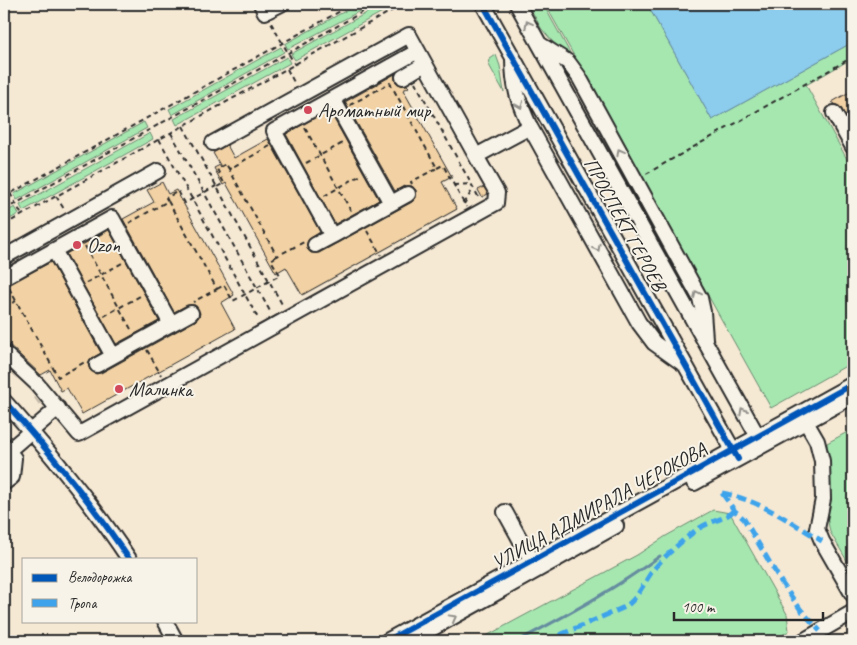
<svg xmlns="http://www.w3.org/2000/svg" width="857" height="645" font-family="Caveat,sans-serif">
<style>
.green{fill:#a6e7b0;stroke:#68896e}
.water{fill:#8ccced;stroke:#658c9f}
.shadow{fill:#0003}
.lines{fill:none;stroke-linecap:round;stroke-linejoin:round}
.stream{stroke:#658c9f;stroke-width:3}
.building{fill:#f2d2a4;stroke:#2b2b2b}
.minor-casing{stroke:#2b2b2b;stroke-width:18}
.path{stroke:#2b2b2b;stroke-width:2;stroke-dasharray:5 4;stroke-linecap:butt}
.minor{stroke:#f7f3e8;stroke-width:14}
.quiet{stroke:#3ea3eb;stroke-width:5;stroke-dasharray:10 5;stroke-linecap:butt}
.cycleway-casing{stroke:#f7f3e8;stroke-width:9}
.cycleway{stroke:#0057b8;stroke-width:6}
.oneway{stroke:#918f8a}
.poi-dot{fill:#d1495b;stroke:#f7f3e8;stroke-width:2}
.labels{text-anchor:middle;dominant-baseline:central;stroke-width:4;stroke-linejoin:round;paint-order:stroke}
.poi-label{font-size:20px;fill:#2b2b2b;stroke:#f7f3e8;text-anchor:start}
.street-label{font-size:20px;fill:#2b2b2b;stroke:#f7f3e8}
</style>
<rect width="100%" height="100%" fill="#f6e9d4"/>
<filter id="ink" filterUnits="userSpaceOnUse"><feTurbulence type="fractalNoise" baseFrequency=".02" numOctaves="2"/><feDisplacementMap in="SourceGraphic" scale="10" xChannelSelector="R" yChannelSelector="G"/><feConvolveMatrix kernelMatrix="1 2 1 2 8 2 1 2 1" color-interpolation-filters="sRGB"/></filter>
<g filter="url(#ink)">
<!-- green -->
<path class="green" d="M358 4H373L288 49 285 44Z
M383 4H394L395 5 295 60 291 54Z
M528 4H543L574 60 552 41 541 28Z
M545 4H647L712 120 853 42V58L806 85 853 170V362L771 408Z
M281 47 284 52 172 115 169 109Z
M496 55 500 66 504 92 489 65 490 59Z
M287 57 290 63 177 125 174 119Z
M144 122 147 128 17 200 14 194Z
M150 133 153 139 23 211 20 205Z
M15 207 19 214 4 222V213Z
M853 429V571L830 532 826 512 830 498 827 443Z
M713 510 730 513 787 614 789 631 771 641H477L637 555 666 536Z"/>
<!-- water -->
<path class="water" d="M647 4H849L852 10H853V42L712 120Z"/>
<!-- shadow -->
<path class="shadow" d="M396 76V83L399 86 409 88 404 91 452 177 442 183 457 210 304 295 288 267 277 272 227 183 224 184 234 159 269 141 320 233 308 240V250L311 254H319L413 203 417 199V190L414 186H406L395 191 346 102Z
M330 112 379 200 337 224 336 223Z
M177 192 234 296 221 303 235 329 84 413 69 387 62 390 51 370 41 374 4 338V287H8L52 264 101 353 90 360V370L93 374H102L196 322 200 318V309L193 304 175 311 169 196Z
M109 232 159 321 118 344 68 254Z
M35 397 41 403 39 405 34 398Z"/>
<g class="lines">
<!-- stream -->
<path class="stream" d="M518 641C567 615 615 589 660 556"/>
</g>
<!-- building -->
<path class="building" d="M395 74V81L398 84 407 85 409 87 403 90 452 177 442 182 457 209 302 295 286 267 276 273 226 183 223 185 214 168 220 165 213 153 227 145 234 158 268 139 320 232 308 240 307 249 311 253H319L412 202 416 198V190L412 186H404L395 191 345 102Z
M853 90V130L841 108 832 102Z
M329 110 379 200 335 224 286 134Z
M162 182 168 194 176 190 234 295 221 303 235 329 82 414 67 388 61 391 50 370 41 375 4 340V287L51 262 101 353 92 358 88 364 90 370 96 374 101 373 195 321 199 317 200 313 195 305H187L174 312 123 219 154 202 147 190Z
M484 187 488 194 482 197 478 190Z
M109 230 159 321 116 344 66 254Z"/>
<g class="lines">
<!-- minor casing -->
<g class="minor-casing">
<path id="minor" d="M261 4 265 12 281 4
M483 4 738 459
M517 4 762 444
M541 45 568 62 579 77 700 298 703 312 705 339
M513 58C513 87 518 101 530 127L639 323 654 343 682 363
M403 77 425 64
M333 99 391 203
M834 113 853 147
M213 143 409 35 476 156
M408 194 332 236 274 131 418 51
M315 245 332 236
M54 250 113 356
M4 257 158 171
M4 278 112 218 171 324 97 365
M171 324 191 313
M4 353 37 384 79 434 496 203 497 193 476 156 530 127
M4 401C49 451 92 503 129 559
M806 422 817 441 822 461 823 499 817 529 822 541 853 595
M4 483 12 477 14 458 8 451 58 408
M694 483 853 396
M505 512 532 561
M165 621 176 641
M387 641 853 384
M410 641 616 526
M803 641 853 612"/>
</g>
<!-- path -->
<path class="path" d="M271 23 295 65
M287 69 295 84
M415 82 479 198
M350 105 390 83 437 168 411 182 412 184
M183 126 283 306
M305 128 351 211
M171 133 271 313
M159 139 259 320
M270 146 229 169 277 256 304 242
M306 163 343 143
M437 168 443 165 466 207
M646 174 851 58
M454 185 472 184
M217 187 224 183 217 169 226 164 229 169
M10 193 22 215
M56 196 64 209
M324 196 361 175
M4 197 353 4
M168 201 166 198 178 191 185 203 216 186
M464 204 473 189
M4 210 377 4
M129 223 168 201 217 289 193 302
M4 225 402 5 401 4
M367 231 381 255
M85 246 132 331
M86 283 124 262
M9 288 58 377 85 362
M217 289 224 285 233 301 280 275 271 260 277 256
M4 307 16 301
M104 316 142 295
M147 350 161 375"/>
<!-- minor -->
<use href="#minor" class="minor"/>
<!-- quiet -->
<path class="quiet" d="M851 58 853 57
M722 493 734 510 744 519 783 585 801 610 820 631
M722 493C759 500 791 522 822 541
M546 641 625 607C638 598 642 586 651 573 658 563 669 553 678 545 686 538 694 531 703 526 714 520 726 519 734 510"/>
<!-- cycleway casing -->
<g class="cycleway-casing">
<path id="cycleway" d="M483 4 738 459
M4 401C49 451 92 503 129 559
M387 641 853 384"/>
</g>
<!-- cycleway -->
<use href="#cycleway" class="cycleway"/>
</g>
<!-- one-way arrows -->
<defs><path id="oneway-chevron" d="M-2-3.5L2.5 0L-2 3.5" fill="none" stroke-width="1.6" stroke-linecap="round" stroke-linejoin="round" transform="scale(1.25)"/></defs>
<g class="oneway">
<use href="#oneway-chevron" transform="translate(528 24) rotate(-119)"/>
<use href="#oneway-chevron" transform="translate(520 105) rotate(68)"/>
<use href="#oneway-chevron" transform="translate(620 152) rotate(-119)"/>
<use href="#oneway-chevron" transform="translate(597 248) rotate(61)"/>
<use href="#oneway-chevron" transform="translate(697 294) rotate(-115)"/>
<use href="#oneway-chevron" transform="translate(743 411) rotate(-119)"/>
<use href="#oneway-chevron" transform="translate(453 618) rotate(-29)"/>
</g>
</g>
<!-- markers -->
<g class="poi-dot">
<circle cx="308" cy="110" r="5"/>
<circle cx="77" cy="245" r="5"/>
<circle cx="119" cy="389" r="5"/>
</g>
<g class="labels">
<!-- poi labels -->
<g class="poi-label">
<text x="318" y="110">Ароматный мир</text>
<text x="87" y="245">Ozon</text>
<text x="129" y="389">Малинка</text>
</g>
<!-- street labels -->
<g class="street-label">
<text transform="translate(625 224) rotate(61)">ПРОСПЕКТ ГЕРОЕВ</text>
<text transform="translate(599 506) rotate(-29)">УЛИЦА АДМИРАЛА ЧЕРОКОВА</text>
</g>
</g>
<!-- margin -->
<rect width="857" height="645" fill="none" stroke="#f7f3e8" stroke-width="20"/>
<rect x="10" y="10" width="837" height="625" fill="none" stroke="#2b2b2b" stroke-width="2" filter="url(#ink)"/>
<!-- legend -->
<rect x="22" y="558" width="175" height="65" fill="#f7f3e8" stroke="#a5a39c"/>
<rect x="32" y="574" width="25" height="8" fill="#0057b8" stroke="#a5a39c"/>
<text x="68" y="582" font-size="15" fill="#2b2b2b">Велодорожка</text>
<rect x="32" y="599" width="25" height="8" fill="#3ea3eb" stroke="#a5a39c"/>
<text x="68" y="608" font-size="15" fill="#2b2b2b">Тропа</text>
<!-- scale -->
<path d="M674 612v8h149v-8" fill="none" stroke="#2b2b2b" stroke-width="2.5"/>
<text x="682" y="612" font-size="15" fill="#2b2b2b" stroke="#f7f3e8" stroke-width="4" paint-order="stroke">100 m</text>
</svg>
